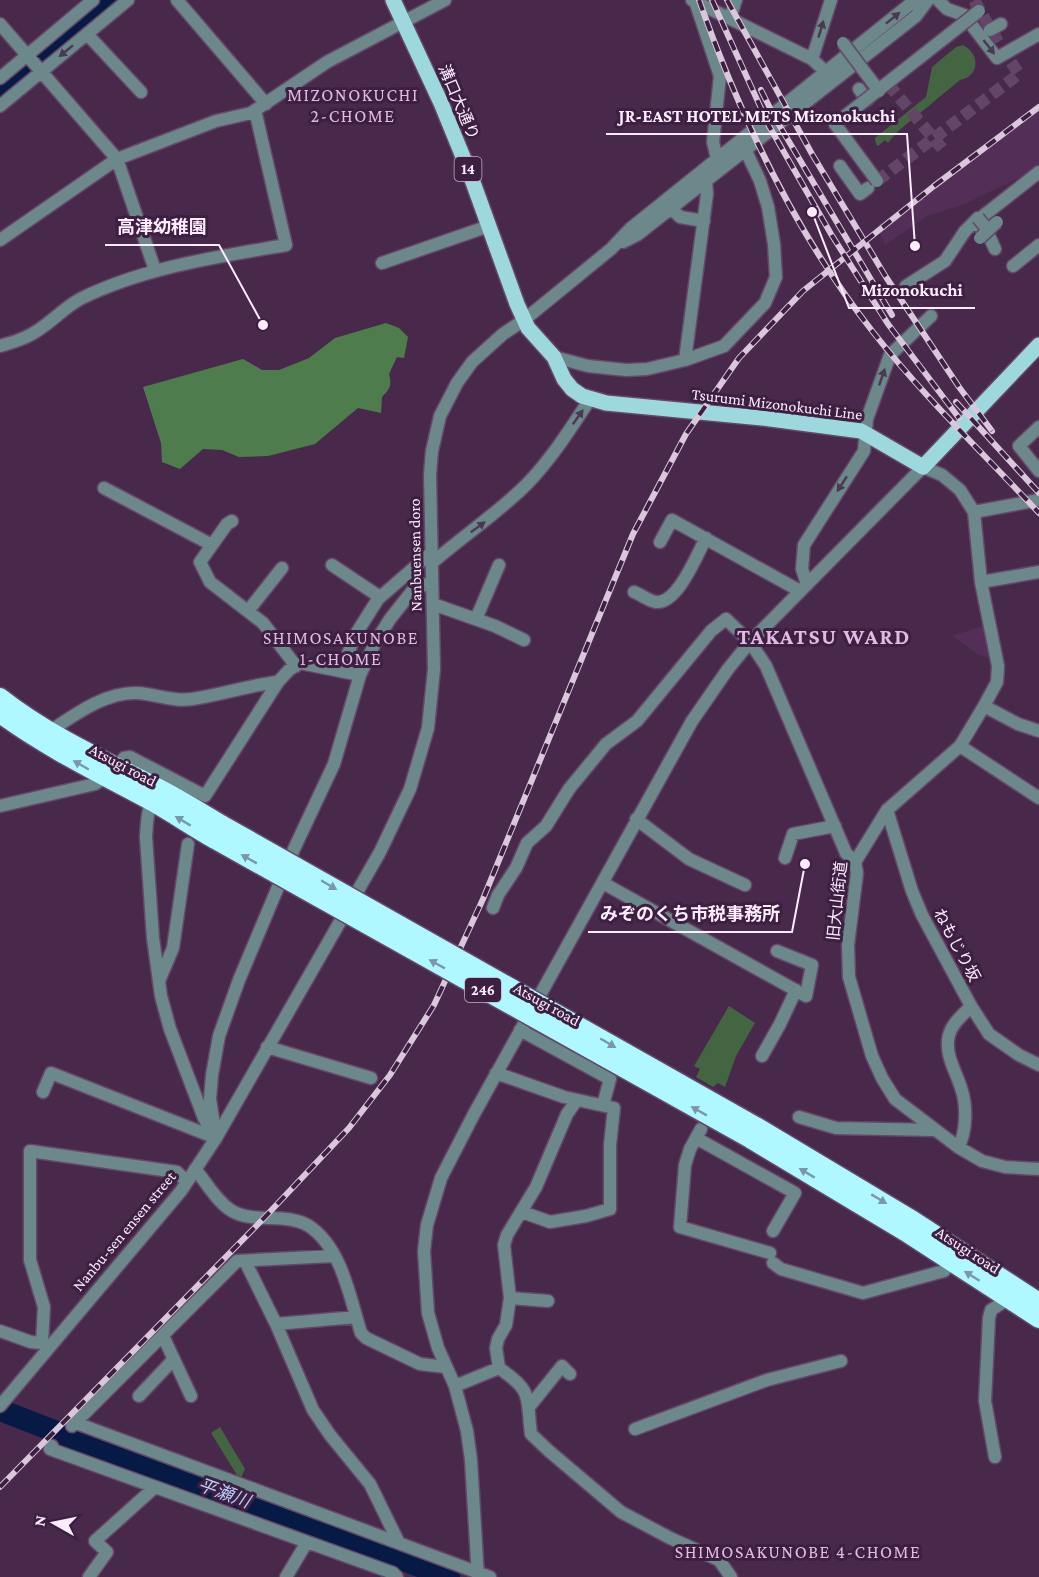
<svg xmlns="http://www.w3.org/2000/svg" width="1039" height="1577" font-family="'Crimson Pro','Noto Sans JP',serif">
<style>
.built{fill:#532f58}
.green{fill:#446542}
.forest{fill:#4f7c4d}
.lines{fill:none;stroke-linecap:round;stroke-linejoin:round}
.river{stroke:#071a46;stroke-width:22}
.minor-tunnel{stroke:#634667;stroke-width:12;stroke-dasharray:12 6;stroke-linecap:butt}
.minor-casing{stroke:#654869;stroke-width:15}
.major-casing{stroke:#654869;stroke-width:18}
.highway-casing{stroke:#654869;stroke-width:21}
.minor{stroke:#6c888a;stroke-width:12}
.major{stroke:#9dd8de;stroke-width:15}
.highway{stroke:#b0f8ff;stroke-width:18}
.rail-casing{stroke:#dac7dc;stroke-width:6}
.rail{stroke:#3d1f41;stroke-width:4;stroke-dasharray:11;stroke-linecap:butt}
.minor-bridge-casing{stroke:#654869;stroke-width:15;stroke-linecap:butt}
.highway-bridge-casing{stroke:#654869;stroke-width:21;stroke-linecap:butt}
.minor-bridge{stroke:#6c888a;stroke-width:12}
.highway-bridge{stroke:#b0f8ff;stroke-width:18}
.oneway{fill:#493953}
.oneway2{fill:#7c96aa}
.labels{text-anchor:middle;dominant-baseline:central;stroke-width:6;stroke-linejoin:round;paint-order:stroke}
.shield{fill:#3d1f41;stroke:#c3afc6;stroke-width:1.5}
.shield-label{font-size:15px;font-weight:bold;fill:#fdedff}
.street-label{font-size:16px;fill:#fdedff;stroke:#3d1f41}
.neighbourhood-label{font-size:18px;letter-spacing:1.5px;fill:#e0bae4;stroke:#3d1f41}
.water-label{font-size:18px;font-style:italic;fill:#b5cdfb;stroke:#3d1f41}
.district-label{font-size:22px;font-weight:bold;letter-spacing:1.5px;fill:#e0bae4;stroke:#3d1f41}
.leader{fill:none;stroke:#fdedff;stroke-width:2}
.callout-dot{fill:#fdedff;stroke:#3d1f41;stroke-width:2}
.callout-label{font-size:18px;text-anchor:middle;font-weight:bold;fill:#fdedff;stroke:#3d1f41;stroke-width:6;stroke-linejoin:round;paint-order:stroke}
</style>
<rect width="100%" height="100%" fill="#48294c"/>
<!-- built -->
<path class="built" d="M1039 110V164L1026 174 965 204 927 216 885 245 877 226Z
M983 626 991 659 978 654 952 636Z"/>
<!-- green -->
<path class="green" d="M963 45C981 54 979 77 960 80L897 132 888 143 885 140 878 146 876 144 875 138 926 97 932 67 956 47Z
M729 1006 755 1023 736 1056 725 1087 718 1083 713 1087 696 1077 700 1069 694 1066Z
M220 1427 245 1469 240 1480 211 1433Z"/>
<!-- forest -->
<path class="forest" d="M386 323 399 328 408 337 404 358 397 357 389 374C392 385 390 389 382 397L381 413 358 408 315 444 268 456 239 457 222 450 203 449 180 469 162 462 161 443 143 387 243 359 262 370H279L309 358 335 338Z"/>
<g class="lines">
<!-- river -->
<path class="river" d="M0 92 109 0
M0 1410 85 1443 449 1577"/>
<!-- minor-tunnel -->
<path class="minor-tunnel" d="M888 84 945 152
M877 181 1019 74 1001 47 974 0"/>
<!-- minor casing -->
<g class="minor-casing">
<path id="minor" d="M177 0 266 104
M692 0 812 59 831 77
M938 0 947 9 964 15 997 58 1039 34
M695 1 720 76 713 142 717 159
M730 18 736 0
M0 24 117 159 155 270
M990 30 1001 24
M87 34 141 92
M812 59 831 0
M0 78 93 0
M859 89 867 100
M0 106 128 0
M840 166 860 194 868 188
M671 208 680 217 704 221
M0 240 117 159 216 121 251 113 327 62 445 0
M623 242 637 235 916 16 928 0
M995 249 990 238 977 224 978 220 1039 172
M382 263 489 226
M1013 266 1039 245
M906 286 945 261 965 231 978 218
M0 346C9 343 18 341 26 337 47 328 62 308 82 298 146 267 217 257 286 245L255 110
M554 357 588 366 626 370 647 369 685 360 724 346 765 303 776 277 774 244 768 207 760 181 745 149
M685 360 707 194 706 181
M1039 427 1019 446 1039 471
M104 488 212 545
M974 512 1039 500
M232 521 227 524 200 562 210 582 263 623 296 666
M660 542 672 520 800 591
M432 563C463 536 498 513 527 484 552 458 571 428 590 399
M332 565 380 597
M981 582 1039 572
M807 584 802 569 804 545 864 451 867 419 890 355 931 316
M634 592C640 594 649 601 656 602 678 604 697 554 706 538
M433 604 495 626 524 640
M248 611 282 568
M476 619 499 565
M342 671 354 637 378 599 431 553
M984 706 1018 724 1039 731
M50 731C76 714 105 692 137 693 155 694 175 702 192 699 221 695 249 685 278 682
M960 746 1039 798
M118 767 124 758 130 757 205 796 278 682 289 670 300 663 360 675
M155 795C147 808 147 823 146 837L153 938 161 996 170 1029 204 1118 212 1132
M0 806 95 784 103 778
M887 810 912 891 922 915 971 1006 989 1034 1019 1055 1039 1065
M636 819 689 859 745 885
M785 858 793 834 835 826
M603 883 806 996 812 965 777 951
M493 908 498 895 516 868 527 843 546 826 569 789 606 744 637 721 711 631 726 619 750 642 766 666 846 853 855 862
M159 981 173 948 188 844
M520 1030 610 1079 603 1105
M267 1047 371 1078
M762 1056 780 1024 796 990
M496 1073 564 1097 614 1108 610 1145V1209L586 1216 550 1222 522 1212
M43 1092 51 1073 216 1138
M577 1100 567 1114 536 1187 507 1235 504 1245 510 1298 506 1325 498 1339 496 1348 499 1368C534 1392 526 1396 531 1434L549 1451 621 1512 670 1538 719 1560 731 1577
M799 1117 836 1128 934 1130
M701 1129 690 1149 685 1165 680 1227 770 1253
M216 1138 210 1099 212 1075 219 1036 239 980 294 849 334 764 360 675 375 643 390 619 413 590 432 582
M696 1138 795 1193 773 1231
M958 1147C967 1133 967 1104 961 1088 956 1071 944 1054 949 1035 952 1023 963 1015 971 1006
M195 1169C206 1182 217 1202 232 1211 254 1224 286 1212 309 1226 342 1248 350 1298 361 1333L366 1338 420 1364 446 1367
M245 1261 276 1324 313 1410 330 1435 370 1484 398 1541
M773 1263 781 1269 863 1293 944 1271 951 1262
M510 1298 548 1301
M276 1324 356 1317
M0 1331 31 1342 42 1343 46 1347
M163 1336 191 1396
M42 1343 44 1307 30 1260V1151L177 1172 187 1182
M455 1386 499 1368
M139 1396 174 1359
M0 1406 181 1191 216 1138 380 852 410 789 428 728 434 669 430 474 432 451 440 416 457 383 472 362 503 334 524 320 611 249 631 228 909 5 920 0
M529 1407 562 1366 570 1374
M76 1423 490 1577
M72 1426 237 1261 333 1256
M635 1429 767 1380 841 1361
M52 1446 50 1449 393 1573 397 1577
M995 1457 985 1401 989 1318 991 1310 1008 1299
M89 1577 107 1552 95 1541 155 1487
M286 1577 307 1542
M478 1577 471 1460 467 1431 455 1386 438 1348 428 1313 424 1251 427 1225 441 1178 474 1114 692 721 728 669 750 642 923 467 942 475 960 490 974 512 981 582 998 666 997 682 984 706 960 746 887 810 855 862 857 873 848 945 849 977 872 1056 882 1078 895 1099 958 1147 982 1161 1005 1167 1039 1169"/>
</g>
<!-- major casing -->
<g class="major-casing">
<path id="major" d="M393 0 441 103 470 174 517 304 528 328 554 357 564 379 572 389 582 396 606 403 762 418 861 431 923 467 1039 345"/>
</g>
<!-- highway casing -->
<g class="highway-casing">
<path id="highway" d="M0 697C47 734 102 759 155 786 179 798 201 812 223 825
M0 714C48 749 100 774 152 802 173 814 194 828 215 840
M756 1126 913 1220 1039 1302
M750 1139 905 1232 1039 1319"/>
</g>
<!-- minor -->
<use href="#minor" class="minor"/>
<!-- major -->
<use href="#major" class="major"/>
<!-- highway -->
<use href="#highway" class="highway"/>
<!-- rail casing -->
<g class="rail-casing">
<path id="rail" d="M699 0C741 119 795 233 873 332 924 397 983 453 1039 513
M712 0 769 126 831 234 888 324 959 418
M727 0 812 154 886 277 959 387 992 431
M761 90 775 118 892 315
M956 402 1039 493
M0 1487 265 1217 349 1128 390 1075 434 1005 483 899 633 534 686 434 739 358 803 291 934 186 1039 107"/>
</g>
<!-- rail -->
<use href="#rail" class="rail"/>
<!-- minor-bridge casing -->
<g class="minor-bridge-casing">
<path id="minor-bridge" d="M843 43 879 91
M877 181 835 124 979 11
M978 218 988 230
M980 238 997 222"/>
</g>
<!-- highway-bridge casing -->
<g class="highway-bridge-casing">
<path id="highway-bridge" d="M223 825 756 1126
M215 840 750 1139"/>
</g>
<!-- minor-bridge -->
<use href="#minor-bridge" class="minor-bridge"/>
<!-- highway-bridge -->
<use href="#highway-bridge" class="highway-bridge"/>
</g>
<!-- one-way arrows -->
<defs><path id="oneway-solid" d="M-6-.8H1V-3.2L6.5 0L1 3.2V.8H-6Z" transform="scale(1.5)"/></defs>
<g class="oneway">
<use href="#oneway-solid" transform="translate(893 18) rotate(-39)"/>
<use href="#oneway-solid" transform="translate(821 29) rotate(-73)"/>
<use href="#oneway-solid" transform="translate(989 47) rotate(52)"/>
<use href="#oneway-solid" transform="translate(66 51) rotate(141)"/>
<use href="#oneway-solid" transform="translate(882 377) rotate(-71)"/>
<use href="#oneway-solid" transform="translate(578 417) rotate(-55)"/>
<use href="#oneway-solid" transform="translate(842 484) rotate(123)"/>
<use href="#oneway-solid" transform="translate(478 527) rotate(-36)"/>
</g>
<g class="oneway2">
<use href="#oneway-solid" transform="translate(81 765) rotate(-150)"/>
<use href="#oneway-solid" transform="translate(183 821) rotate(-149)"/>
<use href="#oneway-solid" transform="translate(249 859) rotate(-151)"/>
<use href="#oneway-solid" transform="translate(329 885) rotate(30)"/>
<use href="#oneway-solid" transform="translate(437 964) rotate(-151)"/>
<use href="#oneway-solid" transform="translate(608 1043) rotate(30)"/>
<use href="#oneway-solid" transform="translate(699 1111) rotate(-151)"/>
<use href="#oneway-solid" transform="translate(807 1173) rotate(-149)"/>
<use href="#oneway-solid" transform="translate(879 1199) rotate(31)"/>
<use href="#oneway-solid" transform="translate(972 1276) rotate(-148)"/>
</g>
<g class="labels">
<!-- shield labels -->
<g class="shield">
<rect x="454.5" y="157" width="27" height="24" rx="4.5"/>
<rect x="465" y="978" width="36" height="24" rx="4.5"/>
</g>
<g class="shield-label">
<text x="468" y="169">14</text>
<text x="483" y="990">246</text>
</g>
<!-- street labels -->
<g class="street-label">
<text transform="translate(459 102) rotate(67)">溝口大通り</text>
<text transform="translate(777 404) rotate(7)">Tsurumi Mizonokuchi Line</text>
<text transform="translate(415 555) rotate(-91)">Nanbuensen doro</text>
<text transform="translate(123 765) rotate(28)">Atsugi road</text>
<text transform="translate(837 901) rotate(-84)">旧大山街道</text>
<text transform="translate(957 945) rotate(62)">ねもじり坂</text>
<text transform="translate(547 1004) rotate(29)">Atsugi road</text>
<text transform="translate(124 1231) rotate(-50)">Nanbu-sen ensen street</text>
<text transform="translate(968 1250) rotate(33)">Atsugi road</text>
</g>
<!-- neighbourhood labels -->
<g class="neighbourhood-label">
<text x="353" y="95">MIZONOKUCHI<tspan x="353" dy="21">2-CHOME</tspan></text>
<text x="341" y="638">SHIMOSAKUNOBE<tspan x="341" dy="21">1-CHOME</tspan></text>
<text x="798" y="1552">SHIMOSAKUNOBE 4-CHOME</text>
</g>
<!-- water labels -->
<g class="water-label">
<text transform="translate(224 1493) rotate(20)">平瀬川</text>
</g>
<!-- district labels -->
<g class="district-label">
<text x="824" y="636">TAKATSU WARD</text>
</g>
</g>
<!-- callouts -->
<path class="leader" d="M915 246L907 134H606M263 325L219 245H105M812 212L849 308H975M805 864L792 932H588"/>
<g class="callout-dot">
<circle cx="915" cy="246" r="6"/>
<circle cx="263" cy="325" r="6"/>
<circle cx="812" cy="212" r="6"/>
<circle cx="805" cy="864" r="6"/>
</g>
<g class="callout-label">
<text x="757" y="122">JR-EAST HOTEL METS Mizonokuchi</text>
<text x="162" y="233">高津幼稚園</text>
<text x="912" y="296">Mizonokuchi</text>
<text x="690" y="920">みぞのくち市税事務所</text>
</g>
<!-- north arrow -->
<g transform="translate(54 1523) rotate(279)" stroke="#3d1f41" stroke-width="4.5" paint-order="stroke">
<path d="M0-4.5L10 22L0 15L-10 22Z" fill="#fdedff"/>
<text y="-9" font-size="16" font-weight="bold" text-anchor="middle" fill="#fdedff">N</text>
</g>
</svg>
